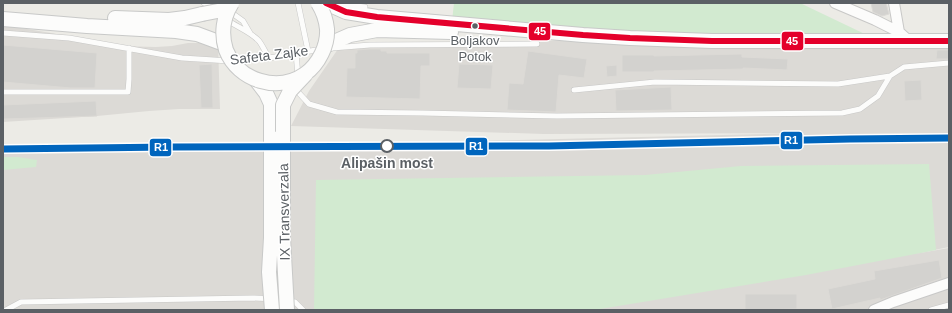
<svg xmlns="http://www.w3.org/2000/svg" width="952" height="313" font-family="Helvetica,sans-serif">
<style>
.industrial{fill:#dcdad6}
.green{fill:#d2ead0}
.building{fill:#d3d2cf;stroke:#dcdad6}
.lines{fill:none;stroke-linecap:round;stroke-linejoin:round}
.lane-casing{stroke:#c8c8c7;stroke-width:6}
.street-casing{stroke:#c8c8c7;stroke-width:12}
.secondary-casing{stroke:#c8c9c8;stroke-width:16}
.lane{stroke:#fcfcfb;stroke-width:5}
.street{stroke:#fcfcfb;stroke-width:10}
.secondary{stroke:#fcfcfb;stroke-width:14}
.secondary-bridge-casing{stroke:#c8c9c8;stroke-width:16;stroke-linecap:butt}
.secondary-bridge{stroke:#fcfcfb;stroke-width:14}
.bus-1-casing{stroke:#fff;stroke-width:9}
.bus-1{stroke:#e4002b;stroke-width:6}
.rail-1-casing{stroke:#fff;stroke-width:10}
.rail-1{stroke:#0065bd;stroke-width:7}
.bus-dot{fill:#5b6065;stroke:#fff;stroke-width:1.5}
.stop-dot{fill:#fff;stroke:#5b6065;stroke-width:2}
.labels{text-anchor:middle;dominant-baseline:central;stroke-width:3;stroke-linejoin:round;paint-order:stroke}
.bus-label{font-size:13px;fill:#5b6065;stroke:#fff}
.street-label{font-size:14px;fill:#5b6065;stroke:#fff}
.stop-label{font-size:14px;font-weight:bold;fill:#5b6065;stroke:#fff}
.line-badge{stroke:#fff;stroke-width:1.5}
.badge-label{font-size:11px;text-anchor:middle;font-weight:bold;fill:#fff}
</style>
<rect width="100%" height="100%" fill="#ecebe6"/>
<!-- industrial -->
<path class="industrial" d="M3 25 57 34 117 46 156 47 172 46 188 43H218L220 109H179L149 111 97 116 3 122Z
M630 38 949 41V247L914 254 949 248V310H3V147L277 146 800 133 544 134 291 126 309 91 338 49Z"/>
<!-- green -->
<path class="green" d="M454 3H800L869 36 617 32 452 21Z
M3 157H18L37 160 36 167 3 170Z
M929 164 936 250 806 275 594 310H314L316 180 645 175 741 166Z"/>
<!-- building -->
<path class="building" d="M871 3H886L889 14 882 16 873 12Z
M3 45 97 53 95 88H71L3 82Z
M370 49H381V51H387V53H430V66H421L420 99 346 97 347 68H355V53H357V50Z
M937 50H949V59H936Z
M528 51 587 59 584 78 559 75 556 112 507 110 509 83 523 84Z
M742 54V57L788 59 787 70 743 68V69L654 71V72H622V55H654V56Z
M212 64 213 108H201L199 65Z
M459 64 493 65 491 89 457 88Z
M617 65V76L607 77 606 66Z
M921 80 922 100 905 101 904 81Z
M671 87 672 110 616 111 615 90Z
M96 101 97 116 3 119V105Z
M939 260 942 278 880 300V298L832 309 828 289 875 279 874 271Z
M745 294H797V309L745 310Z"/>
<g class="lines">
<!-- lane casing -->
<g class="lane-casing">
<path id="lane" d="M204 3 213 9
M218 3 243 21 250 33
M298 3 308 51
M346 3 347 5 365 7
M227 20C237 27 251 32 259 41 263 46 265 52 269 58
M3 33 69 38 182 58 214 60 228 61 269 58 322 49
M332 48 370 45 537 44
M296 53 298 76
M298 86V92L309 104 337 112 422 113 557 116 842 113 860 109 878 96 890 76 904 67 949 63
M574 90 655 82 838 84 890 76
M3 92H128L129 79V48
M6 310 21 302 253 298 277 299 295 302 303 310
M931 310 949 305"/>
</g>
<!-- street casing -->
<g class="street-casing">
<path id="street" d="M835 3 875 20 899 32 910 42
M894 3 899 32
M874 310 893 302 949 283"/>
</g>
<!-- secondary casing -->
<g class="secondary-casing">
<path id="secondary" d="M326 3 346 12 377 17 583 35 630 38 712 41H949
M115 18 169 20 185 18 202 14
M3 19 87 26 176 31 197 34 224 44
M325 46 350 35 377 30 451 32
M256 80 266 93 271 104V137"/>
</g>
<!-- lane -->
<use href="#lane" class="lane"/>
<!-- street -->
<use href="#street" class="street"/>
<!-- secondary -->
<use href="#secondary" class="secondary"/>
<!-- secondary-bridge casing -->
<g class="secondary-bridge-casing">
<path id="secondary-bridge" d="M232 3C223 17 221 34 226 50 238 81 278 93 305 74 319 64 328 45 327 29 326 19 323 11 318 3
M202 14 228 9
M271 137V238L269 272 272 310
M287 310 283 237V105L290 91 306 74"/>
</g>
<!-- secondary-bridge -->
<use href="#secondary-bridge" class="secondary-bridge"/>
<!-- bus-1 casing -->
<g class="bus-1-casing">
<path id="bus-1" d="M326 3 346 12 377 17 583 35 630 38 712 41H949"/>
</g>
<!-- bus-1 -->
<use href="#bus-1" class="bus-1"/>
<!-- rail-1 casing -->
<g class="rail-1-casing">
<path id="rail-1" d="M3 149 171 147 549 146 850 139 949 138"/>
</g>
<!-- rail-1 -->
<use href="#rail-1" class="rail-1"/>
</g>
<!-- markers -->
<circle class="bus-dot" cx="475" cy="26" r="3.5"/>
<circle class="stop-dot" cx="387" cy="146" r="6"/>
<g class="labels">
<!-- bus labels -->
<g class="bus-label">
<text x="475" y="40">Boljakov<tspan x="475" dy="16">Potok</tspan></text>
</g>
<!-- street labels -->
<g class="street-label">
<text transform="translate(269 55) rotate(-7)">Safeta Zajke</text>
<text transform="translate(284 212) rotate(-91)">IX Transverzala</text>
</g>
<!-- stop labels -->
<g class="stop-label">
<text x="387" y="163">Alipašin most</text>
</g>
</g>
<g class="line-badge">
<rect x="528" y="22" width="23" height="19" rx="4" fill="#e4002b"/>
<rect x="781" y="31" width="23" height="20" rx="4" fill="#e4002b"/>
<rect x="780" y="131" width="23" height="19" rx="4" fill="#0065bd"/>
<rect x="465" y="137" width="23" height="19" rx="4" fill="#0065bd"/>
<rect x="149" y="138" width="23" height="19" rx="4" fill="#0065bd"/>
</g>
<g class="badge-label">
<text x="540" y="35">45</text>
<text x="792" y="45">45</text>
<text x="791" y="144">R1</text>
<text x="476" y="150">R1</text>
<text x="161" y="151">R1</text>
</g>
<!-- border -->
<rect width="952" height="313" fill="none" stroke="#5b6065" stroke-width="8"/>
</svg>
